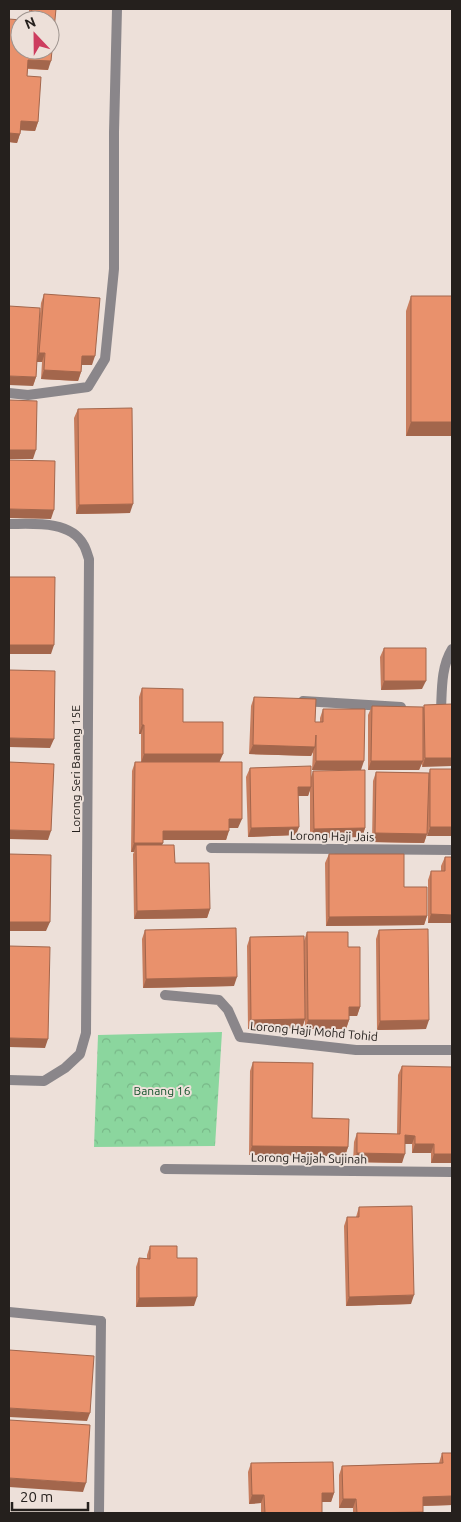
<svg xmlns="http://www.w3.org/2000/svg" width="461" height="1522" font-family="Ubuntu,sans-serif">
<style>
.park{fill:url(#park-crowns)}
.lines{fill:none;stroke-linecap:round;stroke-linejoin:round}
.service{stroke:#8a868a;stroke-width:10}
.minor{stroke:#8a868a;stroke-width:10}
.wall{fill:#c87d5d}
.shaded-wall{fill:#a3664c}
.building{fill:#e9916c;stroke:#a3664c}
.labels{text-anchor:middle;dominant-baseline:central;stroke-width:4;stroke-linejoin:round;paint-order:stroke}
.street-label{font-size:12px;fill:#25201d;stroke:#ede0d9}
.park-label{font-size:12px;fill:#17532d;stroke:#ede0d9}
</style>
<defs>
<pattern id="park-crowns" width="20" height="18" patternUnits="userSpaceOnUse" patternTransform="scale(1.25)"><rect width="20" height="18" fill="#8bd69e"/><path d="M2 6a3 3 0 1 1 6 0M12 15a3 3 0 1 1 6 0" fill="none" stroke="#78b788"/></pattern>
</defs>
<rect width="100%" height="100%" fill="#ede0d9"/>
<!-- park -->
<path class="park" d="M222 1032 215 1146 94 1147 98 1035Z"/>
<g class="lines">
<!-- service -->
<path class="service" d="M99 1513 101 1321"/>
<!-- minor -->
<path class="minor" d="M9 393 28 395 88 387 105 359 114 269V132L117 9
M9 524C31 524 70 520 83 544 86 548 87 554 89 559L86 1033 80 1054 65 1068 44 1081 9 1080
M303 701 401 707
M441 710C442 689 441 667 452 649
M211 848 452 850
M165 995 219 1000 228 1010 240 1037 356 1050H452
M165 1169 452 1172
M9 1312 101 1321"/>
</g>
<!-- wall -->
<path class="wall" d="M29 9H56L48 70 28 69 27 76 38 122 35 131 21 130 17 143 9 142V19L19 42 50 50V20H29Z
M44 294 92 365H82L81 372 78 381 41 379 42 362H37L36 377 33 386 41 303Z
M411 296H452V436H406V311Z
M78 409 130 513 76 514 74 418Z
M384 648 422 689 381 690 380 657Z
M142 688 183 722 220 762 238 828H229L226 840H163L162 845 210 909 207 918 134 919 133 854 134 852H131L132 771 135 762H141V734H139V697Z
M254 697 315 722H320V718L323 709 361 770H312L313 752 311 756 249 754 251 706Z
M452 704 422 767V763L419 770H368V715L372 706 423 708 424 705Z
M250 768 311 777 313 771 365 828 362 837 310 838V790L308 796H298L296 835 248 837 246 777Z
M430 769H452L427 836V824V834L424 843 372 842 373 781 376 772 429 773Z
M329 854 404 887 427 916 424 925 326 926 325 863Z
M445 857H452V923H428V880L431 871H441V866Z
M145 930 234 986 143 988 142 939Z
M379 930 426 1029 377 1030 376 939Z
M307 932 348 947 360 1007 357 1016H349V1020L346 1029H305L304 941Z
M250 937 305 1019 302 1028 248 1029 247 946Z
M253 1062 312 1118 348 1147 345 1156 249 1155 250 1071Z
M402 1066 452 1163H431V1153H412V1144H405L402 1163 353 1162 354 1142 357 1133 397 1134 398 1075Z
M359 1207 411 1304 346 1306 344 1226 347 1217H356Z
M150 1246 177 1258 194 1306 136 1307V1267L139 1258 147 1259V1255Z
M442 1453 452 1505 423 1506V1513H353V1508H339V1475L342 1466 439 1463Z
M251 1463 334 1493 331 1502H322V1513H261V1503L249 1504 248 1472Z"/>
<!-- shaded-wall -->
<path class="shaded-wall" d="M28 60 51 61 48 70 25 68Z
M21 121 38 122 35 131 18 130Z
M9 133 20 134 17 143 9 142Z
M39 353H45L42 362H36Z
M82 356H95L92 365H79Z
M44 370 81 372 78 381 41 379Z
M9 376 36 377 33 386 9 385Z
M411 422H452V436H406Z
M9 450H36L33 459H9Z
M133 504 130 513 76 514 79 505Z
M9 509 54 510 51 519 9 518Z
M9 645H54L51 654H9Z
M384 681H426L422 689 381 690Z
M142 725H144L141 734H139Z
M9 738 54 739 50 748 9 747Z
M253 745 315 747 311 756 249 754Z
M144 754H223L219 763H141Z
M425 758H452V766L422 767Z
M316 761H364L361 770H312Z
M371 761H423L419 770H368Z
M298 787H311L308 796H295Z
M229 819H242L238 828H226Z
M299 827 296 835 248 837 251 828Z
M430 827H452V836H427Z
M365 828 362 837 310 838 314 829Z
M9 830 51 831 48 840 9 839Z
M163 831H229L226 840H159Z
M375 833 427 834 424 843 372 842Z
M134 843H163L159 852 136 845 134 852H131Z
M210 909 207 918 134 919 137 911Z
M431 914 452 915V923H428Z
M427 916 424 925 326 926 329 917Z
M9 922H50L46 931H9Z
M237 977 234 986 143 988 146 979Z
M349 1007H360L357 1016H346Z
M305 1019 302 1028 248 1029 251 1020Z
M308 1020H349L346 1029H305Z
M429 1020 426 1029 377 1030 380 1021Z
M9 1038 48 1039 45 1048 9 1047Z
M405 1135 415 1136 412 1144H402Z
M415 1144H434L431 1153H412Z
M252 1146 348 1147 345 1156 249 1155Z
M357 1153 405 1154 402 1163 353 1162Z
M434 1154H452V1163H431Z
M414 1295 411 1304 346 1306 349 1297Z
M197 1297 194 1306 136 1307 139 1298Z
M9 1408 90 1413 87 1421 9 1417Z
M9 1478 86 1483 83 1492 9 1487Z
M322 1493H334L331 1502H319Z
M252 1495H264L261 1503 249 1504Z
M452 1496V1505L420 1506 423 1497Z
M343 1499H356L353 1508H339Z"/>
<!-- building -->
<path class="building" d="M32 9H56L51 61 28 60 27 76 41 77 38 122 21 121 20 134 9 133V19L21 20H20L19 42H20V50H50V20H31Z
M44 294 100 298 95 356H82L81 372 44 370 45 353H39Z
M411 296H452V422H411Z
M9 306 40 308 36 377 9 376Z
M9 400 37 401 36 450H9Z
M132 408 133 504 79 505 78 409Z
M9 460 55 461 54 510 9 509Z
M9 577H55L54 645H9Z
M384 648H426V681H384Z
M9 670 55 671 54 739 9 738Z
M142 688 183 689V722H223V754H144V725H142Z
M254 697 316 699 315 722H323V709H365L364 761H316V735L315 747 253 745Z
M452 704V758H425L424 705Z
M372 706 423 707V761H371Z
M9 762 54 764 51 831 9 830Z
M135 762H242V819H229V831H163V843H134Z
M311 766V787H298L299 827 251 828 250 768Z
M430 769H452V827H430Z
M365 770V828L314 829 313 771Z
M376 772 429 773 427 834 375 833Z
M136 845H174L175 863H209L210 909 137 911Z
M9 854 51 855 50 922H9Z
M329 854H404V887H427V916L329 917Z
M445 857H452V915L431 914V871H445Z
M236 928 237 977 146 979 145 930Z
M428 929 429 1020 380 1021 379 930Z
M307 932H348V947H360V1007H349V1020H308Z
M304 936 305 1019 251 1020 250 937Z
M9 946 50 947 48 1039 9 1038Z
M253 1062 313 1063 312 1118 349 1119 348 1147 252 1146Z
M402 1066 452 1067V1154H434V1144H415V1136L405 1135V1154L357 1153V1133L400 1134Z
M412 1206 414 1295 349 1297 347 1217H359V1207Z
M150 1246H177V1258H197V1297L139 1298V1258L150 1259Z
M9 1350 94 1356 90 1413 9 1408Z
M9 1420 90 1425 86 1483 9 1478Z
M442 1453H452V1496L423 1497V1512L357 1513 356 1499H343L342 1466 443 1463Z
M333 1462 334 1493H322V1513H265L264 1495H252L251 1463Z"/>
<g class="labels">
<!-- street labels -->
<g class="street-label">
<text transform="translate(75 769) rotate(-90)">Lorong Seri Banang 15E</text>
<text transform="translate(332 836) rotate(1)">Lorong Haji Jais</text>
<text transform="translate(314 1031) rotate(5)">Lorong Haji Mohd Tohid</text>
<text transform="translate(309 1158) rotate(1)">Lorong Hajjah Sujinah</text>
</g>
<!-- park labels -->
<g class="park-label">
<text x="162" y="1090">Banang 16</text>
</g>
</g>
<!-- border -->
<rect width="461" height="1522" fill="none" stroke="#25201d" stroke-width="20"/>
<!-- north arrow -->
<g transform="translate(35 35) rotate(338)"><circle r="24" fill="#ede0d9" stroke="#9d938e"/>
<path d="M0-4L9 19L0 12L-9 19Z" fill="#cd3d5f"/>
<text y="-8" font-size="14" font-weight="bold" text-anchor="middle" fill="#25201d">N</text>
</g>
<!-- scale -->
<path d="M12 1502v8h76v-8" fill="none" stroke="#25201d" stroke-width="2.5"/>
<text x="20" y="1502" font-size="15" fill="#25201d" stroke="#ede0d9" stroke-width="4" paint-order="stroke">20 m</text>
</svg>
